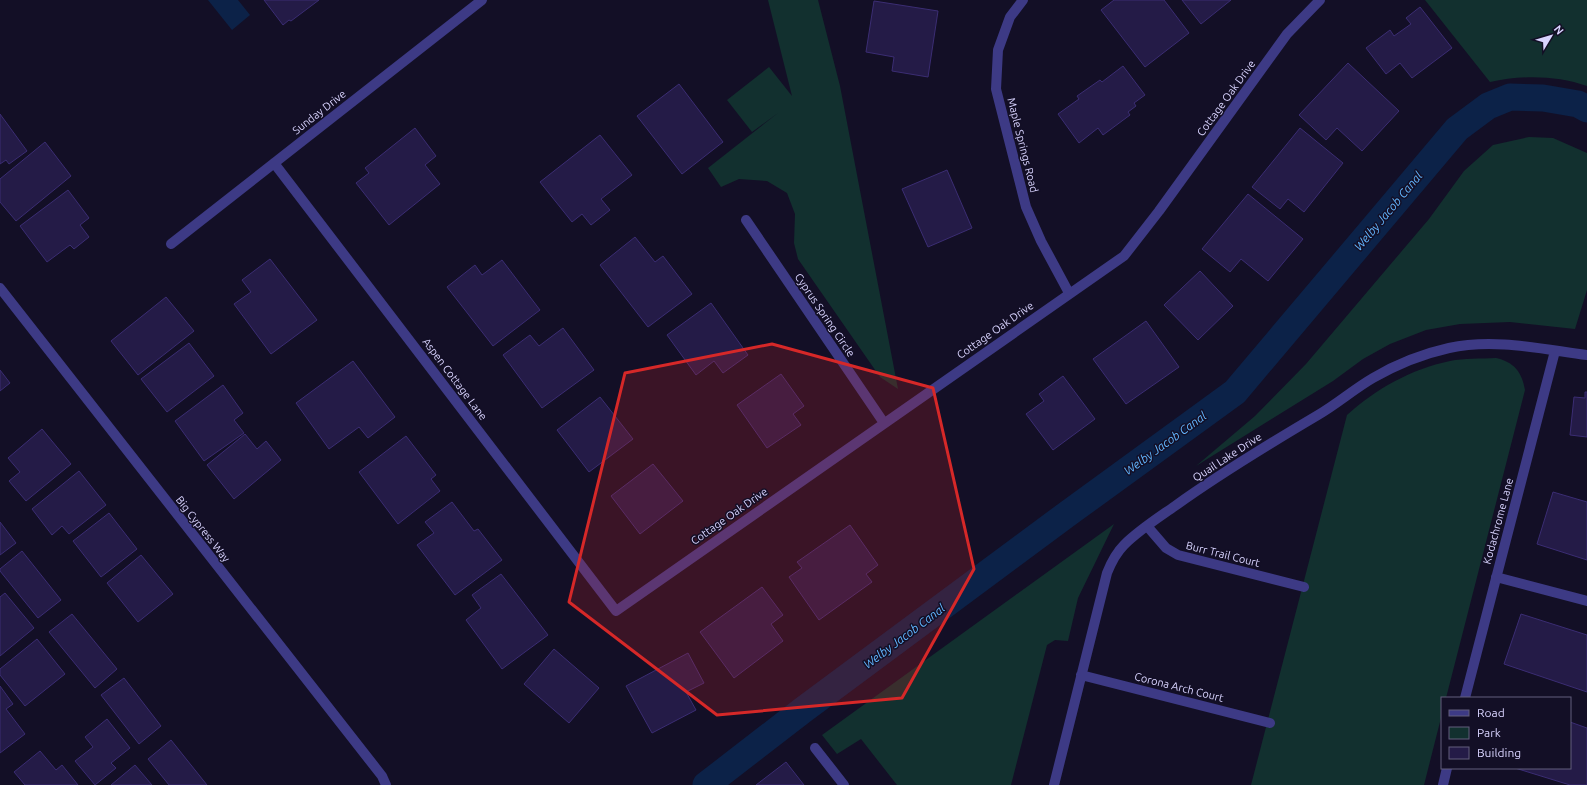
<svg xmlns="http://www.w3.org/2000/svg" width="1587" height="785" font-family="Ubuntu,sans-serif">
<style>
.green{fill:#12302f}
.water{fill:#0c2248}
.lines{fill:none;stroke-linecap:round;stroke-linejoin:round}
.canal{stroke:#0c2248;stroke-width:27}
.building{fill:#241b47;stroke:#3b2d73}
.street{stroke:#3d3a85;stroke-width:10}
.marked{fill:#d62828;fill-opacity:0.2;stroke:#d62828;stroke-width:3;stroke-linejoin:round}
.labels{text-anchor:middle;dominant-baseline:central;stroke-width:3;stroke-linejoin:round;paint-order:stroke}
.street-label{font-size:11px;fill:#d9d4ff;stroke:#130f26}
.water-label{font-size:12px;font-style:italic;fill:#62b6ff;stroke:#130f26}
</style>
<rect width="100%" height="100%" fill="#130f26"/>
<!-- green -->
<path class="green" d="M768 0H818L840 86 898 389 880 377 798 259 794 243 795 214 787 193 767 181 739 179 721 187 708 168 778 113 752 132 727 100 769 67 792 96Z
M1425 0H1587V86C1556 75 1521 75 1490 82Z
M1529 137 1553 138 1587 153V290L1575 329 1510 322 1460 324 1426 330 1390 344 1363 359 1333 381 1196 466 1255 416 1306 364 1429 219 1464 171 1493 145Z
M1496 358C1514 362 1522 372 1525 390L1446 698H1442V714L1424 785H1251L1347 415C1376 389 1411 369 1450 361 1464 358 1481 359 1496 358Z
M1114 524 1078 598 1068 641 1055 640 1047 645 1011 785H897L861 739 837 754 822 735Z"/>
<!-- water -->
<path class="water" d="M208 0H238L250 15 232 30Z"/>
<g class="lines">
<!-- canal -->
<path class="canal" d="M706 785 803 710 1070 512 1235 392 1457 129 1488 106 1510 97 1543 98 1578 104 1587 109"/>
</g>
<!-- building -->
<path class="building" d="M264 0H319L291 21 289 20 283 25Z
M1114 0H1164L1189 33 1145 67 1101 10Z
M1182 0H1231L1201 24Z
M874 1 938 11 928 77 892 71 894 57 866 52Z
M1420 7 1452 48 1412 78 1400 63 1386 74 1366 48 1390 30 1394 36 1411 24 1406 18Z
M1348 63 1399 111 1362 151 1337 128 1326 140 1299 115Z
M1123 66 1145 95 1134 103 1136 106 1128 112 1130 115 1103 135 1098 128 1079 143 1058 114 1079 99 1077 96 1100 80 1102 82Z
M679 84 723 142 682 174 637 116Z
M0 114 27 151 9 164 6 160 0 164Z
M415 128 436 156 425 165 440 184 389 225 356 183 369 173 365 168Z
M1300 128 1343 163 1304 212 1288 199 1280 209 1252 187Z
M600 135 632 175 601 199 610 210 591 225 582 214 572 222 540 182Z
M45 142 71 176 16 221 0 202V179Z
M947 170 972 228 928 247 902 189Z
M68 190 89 218 80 225 89 237 74 249 70 245 47 262 20 226Z
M1248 194 1303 239 1268 281 1241 259 1230 272 1202 249Z
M635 237 655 262 663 256 692 294 648 327 600 265Z
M270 259 317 320 271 354 234 304 251 292 242 280Z
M502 260 540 310 493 346 447 287 475 265 482 275Z
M1200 271 1233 306 1198 340 1164 305Z
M166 297 194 331 138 375 111 341Z
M711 303 748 355 723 373 714 361 696 375 667 335Z
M1146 321 1179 367 1126 404 1093 359Z
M563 328 594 370 542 408 503 355 530 335 539 346Z
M189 343 214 376 167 412 141 379Z
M353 361 395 417 368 438 359 427 329 449 296 403Z
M0 370 10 383 0 391Z
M781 374 804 406 793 414 801 425 767 448 737 405Z
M1063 376 1095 419 1053 450 1026 414 1044 401 1039 394Z
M223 385 243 413 234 420 244 433 204 461 175 421Z
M1585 392H1587V437L1570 435 1574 397 1585 398Z
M600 397 633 439 589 472 557 430Z
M42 429 71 464 26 501 9 481 20 472 8 458Z
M245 434 257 449 266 441 281 460 234 499 207 465Z
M406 436 436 475 431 479 440 491 398 524 359 472Z
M653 464 683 501 640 534 611 496Z
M79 471 106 505 69 534 62 526 52 535 32 509Z
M1553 492 1587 502V560L1537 544Z
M452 502 474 531 478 529 502 560 455 595 417 545 434 533 425 522Z
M109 513 137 549 101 577 73 541Z
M0 522 16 543 0 555Z
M850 525 878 565 866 574 872 582 819 620 789 577 802 568 797 562Z
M22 551 61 600 38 618 0 571V569Z
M141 555 173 594 138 622 107 583Z
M501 574 548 635 502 669 466 620 481 608 472 595Z
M762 587 783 615 771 624 783 641 734 678 700 632Z
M5 593 34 628 0 656V597Z
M72 614 117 669 95 688 49 632Z
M1521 614 1587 635V692L1504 664Z
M37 639 65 674 25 706 0 675V669Z
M554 649 599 688 569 723 524 684Z
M688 653 704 683 686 692 696 710 652 733 626 686Z
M124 678 161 726 139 744 101 695Z
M0 686 13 704 6 709 25 734 0 753Z
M107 719 130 748 111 763 116 768 95 785 75 761 93 747 85 737Z
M1570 722 1587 728V785H1570L1515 768H1570Z
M171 740 207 785H169L148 759Z
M40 751 56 770 62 765 78 785H25L14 772Z
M786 762 804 785H756Z
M135 765 152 785H111Z"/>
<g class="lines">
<!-- street -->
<path class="street" d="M1023 0 1010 17 998 50 996 89 1026 207 1041 241 1069 293
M274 163 616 611 1124 256 1159 211 1287 34 1320 0
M746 220 884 423
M171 244 482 0
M0 288 382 776 386 785
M1147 526 1166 548 1178 555 1304 587
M1496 577 1587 601
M1081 675 1270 723
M1465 698 1555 351
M815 748 844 785
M1054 785 1107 573C1111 563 1116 553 1124 545 1139 530 1158 518 1175 506 1221 473 1269 444 1318 415 1337 404 1354 389 1373 378 1397 364 1422 354 1449 348 1494 338 1541 349 1587 355
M1443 785 1447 768"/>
</g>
<!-- marked area -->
<path class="marked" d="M772 344 933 388 974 569 902 698 717 715 569 602 625 373Z"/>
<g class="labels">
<!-- street labels -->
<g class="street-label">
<text transform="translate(1226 98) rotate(-54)">Cottage Oak Drive</text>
<text transform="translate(319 112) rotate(-38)">Sunday Drive</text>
<text transform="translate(1023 145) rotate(76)">Maple Springs Road</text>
<text transform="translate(825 315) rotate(56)">Cyprus Spring Circle</text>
<text transform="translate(995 330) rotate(-35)">Cottage Oak Drive</text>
<text transform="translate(455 379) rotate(53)">Aspen Cottage Lane</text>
<text transform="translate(1227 457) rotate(-33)">Quail Lake Drive</text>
<text transform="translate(729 516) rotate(-35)">Cottage Oak Drive</text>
<text transform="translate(1498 521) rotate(-75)">Kodachrome Lane</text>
<text transform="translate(203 529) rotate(52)">Big Cypress Way</text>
<text transform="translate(1223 554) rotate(14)">Burr Trail Court</text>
<text transform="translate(1179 687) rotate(14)">Corona Arch Court</text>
</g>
<!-- water labels -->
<g class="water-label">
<text transform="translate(1388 211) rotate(-50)">Welby Jacob Canal</text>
<text transform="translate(1165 443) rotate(-36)">Welby Jacob Canal</text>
<text transform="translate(904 636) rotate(-37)">Welby Jacob Canal</text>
</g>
</g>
<!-- legend -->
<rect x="1441" y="697" width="130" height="72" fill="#130f26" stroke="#625e7d"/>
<rect x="1449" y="710" width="20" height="6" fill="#3d3a85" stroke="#625e7d"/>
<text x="1477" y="717" font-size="12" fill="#d9d4ff">Road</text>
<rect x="1449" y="727" width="20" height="12" fill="#12302f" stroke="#625e7d"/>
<text x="1477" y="737" font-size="12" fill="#d9d4ff">Park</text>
<rect x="1449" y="747" width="20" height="12" fill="#241b47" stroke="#625e7d"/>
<text x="1477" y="757" font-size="12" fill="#d9d4ff">Building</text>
<!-- north arrow -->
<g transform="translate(1551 36) rotate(52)" stroke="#130f26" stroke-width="3" paint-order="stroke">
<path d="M0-3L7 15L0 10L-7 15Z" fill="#d9d4ff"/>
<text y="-6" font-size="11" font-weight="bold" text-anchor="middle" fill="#d9d4ff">N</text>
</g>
</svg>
